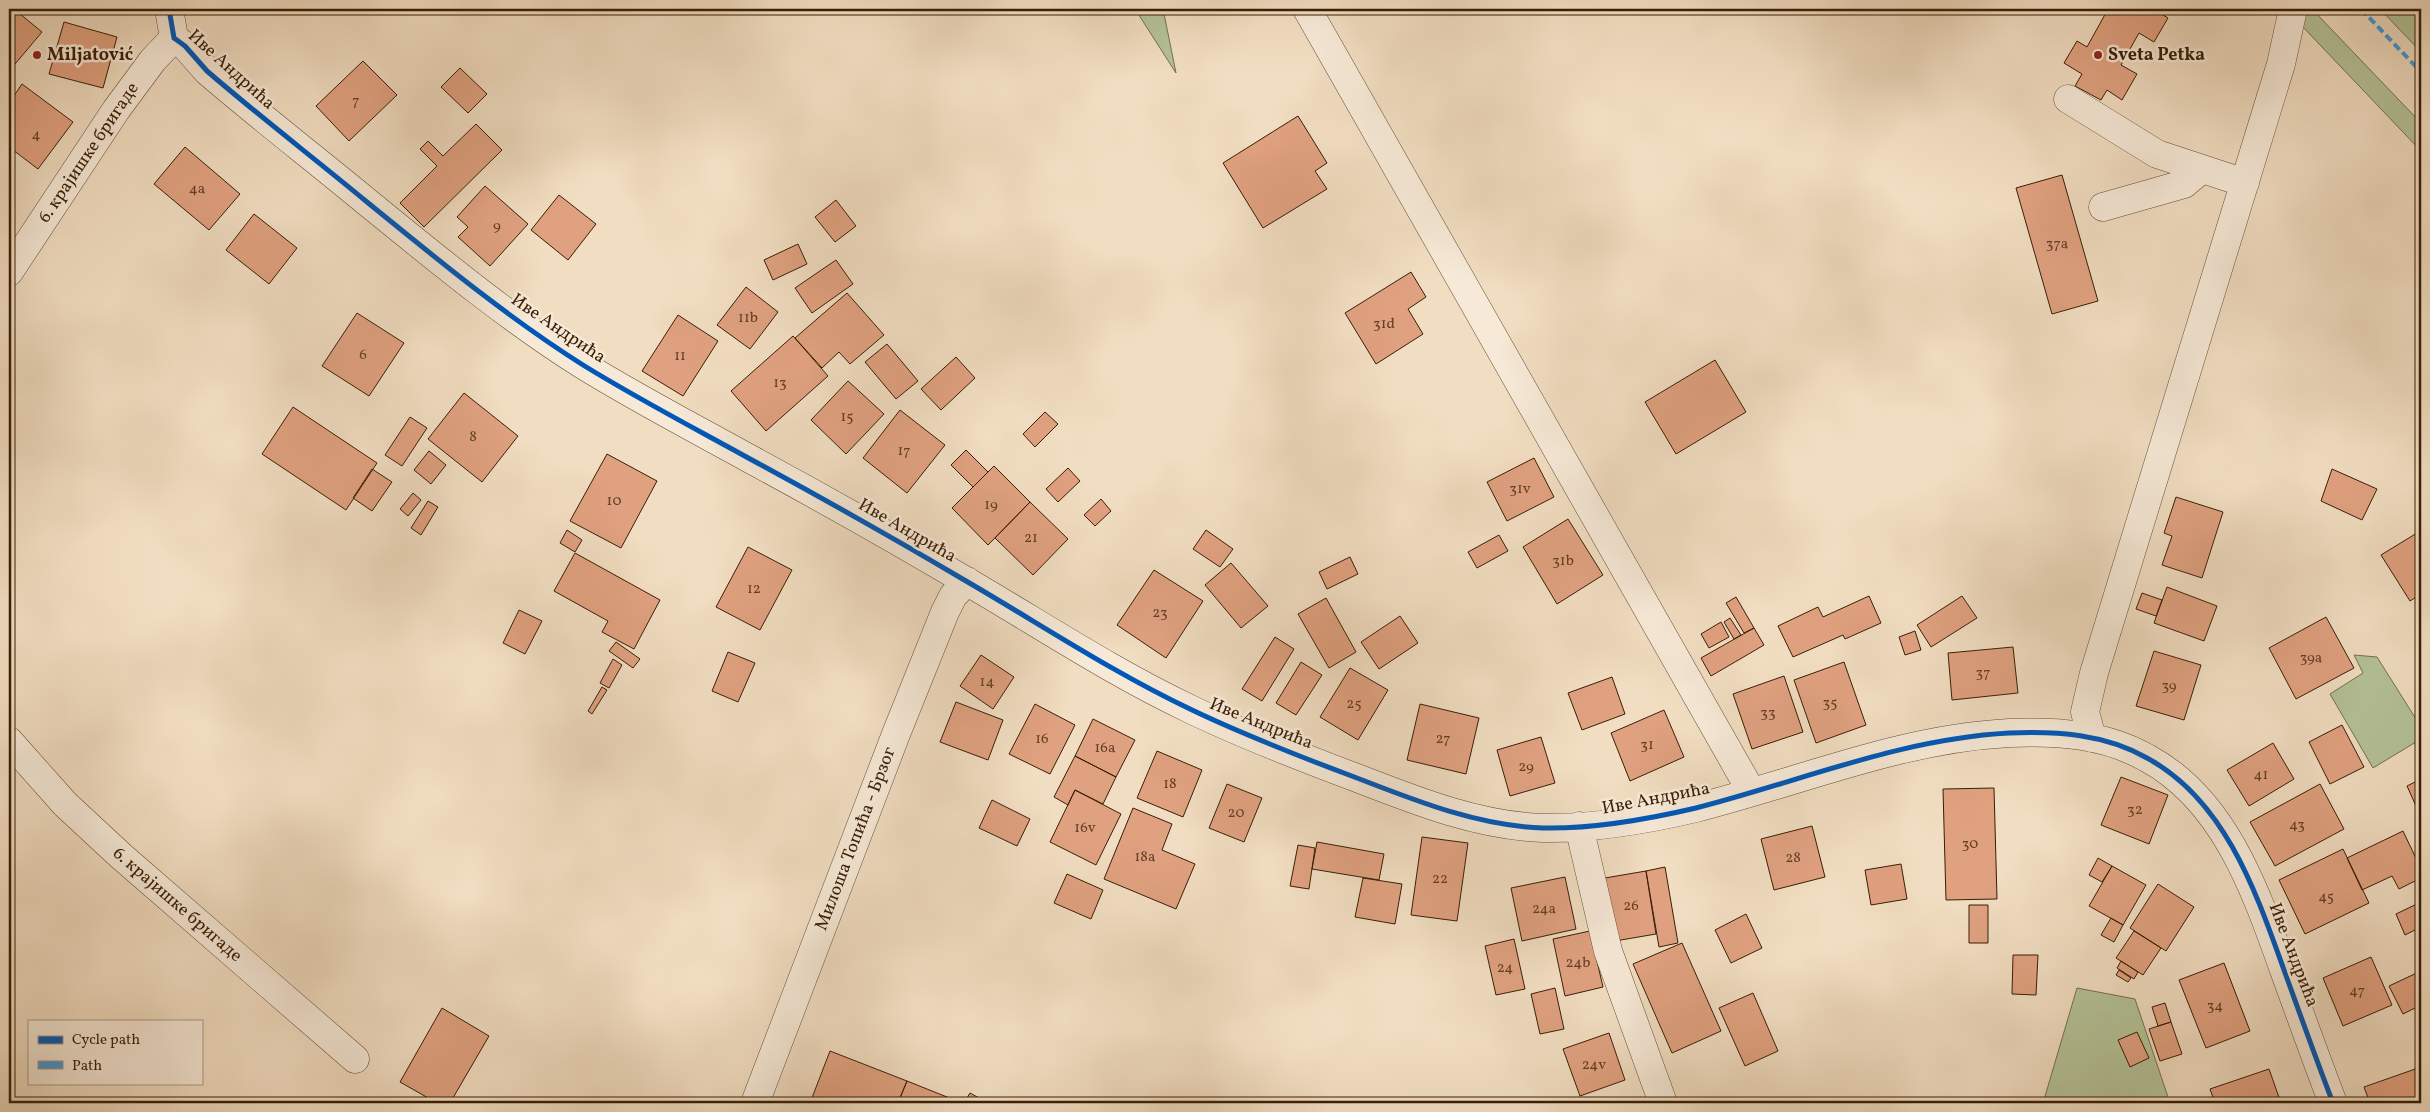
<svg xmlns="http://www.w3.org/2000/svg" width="2430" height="1112" font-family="Vollkorn,serif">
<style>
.green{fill:#b4c297;stroke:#76704e}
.building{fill:#e0a180;stroke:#391e05}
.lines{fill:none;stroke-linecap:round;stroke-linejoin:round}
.minor-casing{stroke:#674e34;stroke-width:29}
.minor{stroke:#f6e9d7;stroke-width:28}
.quiet{stroke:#3e9bdd;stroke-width:4;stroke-dasharray:8 4;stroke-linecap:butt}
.cycleway-casing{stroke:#f6e9d7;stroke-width:8}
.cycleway{stroke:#0057b8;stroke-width:5}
.poi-dot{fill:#8f2418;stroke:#f6e9d7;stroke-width:2}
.labels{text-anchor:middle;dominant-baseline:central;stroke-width:5;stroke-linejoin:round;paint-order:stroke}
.number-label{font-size:15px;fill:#633f24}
.poi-label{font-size:18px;font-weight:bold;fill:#391e05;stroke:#f6e9d7;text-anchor:start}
.street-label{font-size:18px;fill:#391e05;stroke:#f6e9d7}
</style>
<rect width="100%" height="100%" fill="#f1ddc1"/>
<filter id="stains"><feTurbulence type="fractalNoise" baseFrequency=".004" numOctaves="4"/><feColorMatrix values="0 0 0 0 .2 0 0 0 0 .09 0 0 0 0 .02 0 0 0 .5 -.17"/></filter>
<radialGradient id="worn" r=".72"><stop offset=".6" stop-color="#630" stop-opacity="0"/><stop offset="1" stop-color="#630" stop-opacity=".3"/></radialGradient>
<!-- green -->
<path class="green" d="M1135 9H1163L1176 73Z
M2308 9H2312L2421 123V151L2302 26Z
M2380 9H2421V52Z
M2354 655 2377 657 2416 719 2421 716V739L2373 768 2330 694 2363 673Z
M2077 988 2135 999 2170 1103H2043Z"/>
<!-- building -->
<path class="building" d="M9 9H14L42 32 10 70Z
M2108 9H2160L2158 12 2168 18 2154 42 2139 33 2121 65 2137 74 2122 100 2107 90 2101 100 2075 86 2082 74 2064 63 2077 41 2087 47Z
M64 22 117 37 103 88 49 74Z
M363 61 397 95 349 141 316 106Z
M460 68 487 94 468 113 441 87Z
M22 84 73 122 38 169 9 147V103Z
M1298 116 1327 163 1315 171 1327 189 1263 228 1223 163Z
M476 124 502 150 424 227 400 203 437 166 420 149 428 141 443 156Z
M185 147 240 194 209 230 154 184Z
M2062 175 2098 301 2052 314 2016 188Z
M485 186 528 224 490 266 458 237 468 227 457 217Z
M559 195 596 224 568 260 531 230Z
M836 200 856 226 835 242 815 217Z
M254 214 297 248 269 284 226 250Z
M798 244 807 264 773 280 764 260Z
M836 260 853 284 812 313 795 288Z
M1411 272 1426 297 1408 309 1423 334 1376 364 1345 313Z
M746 287 778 312 750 349 717 325Z
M847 293 884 335 850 364 839 352 822 368 795 338Z
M357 313 404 343 369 396 322 366Z
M678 315 718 341 683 396 642 371Z
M793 336 828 376 766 431 731 391Z
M887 344 918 381 896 399 865 362Z
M956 357 975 378 941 410 921 389Z
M1715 360 1746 412 1676 454 1645 402Z
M848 381 884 414 846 454 811 420Z
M464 393 518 436 482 482 428 439Z
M293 407 377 463 346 510 262 454Z
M900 410 945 445 907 493 863 458Z
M1045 412 1058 424 1035 447 1023 434Z
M410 417 427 428 402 466 385 455Z
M966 450 988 472 973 487 951 465Z
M429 451 446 465 431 484 414 470Z
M607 454 657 481 621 548 570 521Z
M1534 458 1554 497 1507 521 1487 482Z
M994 466 1030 502 988 545 952 508Z
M1068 468 1080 481 1058 502 1046 489Z
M372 469 392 482 372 511 353 498Z
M2332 469 2377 489 2362 520 2321 501Z
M413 493 421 500 408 516 400 509Z
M2176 497 2223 512 2202 578 2162 565 2172 536 2164 533Z
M1101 499 1111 511 1095 526 1084 515Z
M428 501 438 507 421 535 411 528Z
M1030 502 1068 539 1033 575 995 538Z
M1568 519 1603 575 1557 604 1523 547Z
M567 530 582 540 575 552 560 543Z
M1206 530 1233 549 1220 567 1193 549Z
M2417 533 2421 540V594L2410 601 2381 555Z
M1499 535 1508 551 1477 568 1468 552Z
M748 547 792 570 760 630 716 607Z
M575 553 660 600 634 649 602 632 608 621 554 591Z
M1350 557 1358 574 1327 589 1319 572Z
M1231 563 1268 606 1241 628 1205 585Z
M1154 570 1203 601 1166 658 1117 625Z
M2167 587 2217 606 2204 641 2154 623Z
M2142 593 2162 600 2156 616 2136 609Z
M2421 594V609L2415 598Z
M1869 596 1881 623 1845 639 1843 635 1793 657 1778 626 1818 607 1823 617Z
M1962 596 1977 618 1931 647 1917 625Z
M1736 597 1754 628 1744 633 1726 603Z
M1326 598 1356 652 1329 668 1298 614Z
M519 610 542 621 525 654 503 643Z
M1400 616 1418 643 1379 669 1361 642Z
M2326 617 2354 668 2296 699 2269 648Z
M1730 618 1741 635 1734 639 1724 622Z
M1721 622 1729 637 1709 648 1701 634Z
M1754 628 1764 645 1711 676 1701 658Z
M1915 631 1921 650 1905 655 1899 637Z
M1275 637 1294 649 1262 701 1242 689Z
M616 642 640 659 633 668 609 651Z
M2013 647 2018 693 1952 700 1948 653Z
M2154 651 2201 665 2184 720 2136 706Z
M728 652 755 663 738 702 712 691Z
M981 655 1014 677 993 709 960 686Z
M613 659 622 665 609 688 600 683Z
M1301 662 1322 675 1296 715 1276 703Z
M1844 662 1866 725 1816 743 1794 680Z
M1350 668 1388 690 1358 740 1320 717Z
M1784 676 1803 732 1752 749 1733 694Z
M1612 677 1625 714 1582 730 1568 693Z
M602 687 607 690 592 714 588 711Z
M956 702 1003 720 988 760 940 742Z
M1035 704 1075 725 1050 774 1009 754Z
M1420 704 1479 718 1466 774 1407 760Z
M1664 710 1684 757 1630 781 1611 733Z
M1093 719 1135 740 1116 777 1075 756Z
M2342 725 2364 767 2330 784 2309 742Z
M1541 737 1555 783 1510 796 1497 750Z
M2273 743 2294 779 2249 806 2227 770Z
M1157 751 1202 770 1183 817 1137 798Z
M1075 756 1116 777 1103 804 1075 790 1068 805 1054 797Z
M2121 777 2168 795 2149 844 2101 825Z
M2421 779V815H2420L2407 786Z
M1227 784 1262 798 1244 842 1209 828Z
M2320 784 2344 829 2275 866 2250 822Z
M1994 788 1997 899 1946 900 1943 789Z
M1075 790 1121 814 1096 865 1050 842Z
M992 800 1030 819 1017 846 979 828Z
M1133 808 1172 824 1162 850 1195 864 1176 909 1104 879Z
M1812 826 1825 877 1774 890 1761 839Z
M2403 831 2421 869V878L2399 889 2392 876 2362 890 2347 858Z
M1422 837 1468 843 1457 921 1411 915Z
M1317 842 1384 854 1379 880 1312 869Z
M1298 845 1315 848 1309 889 1290 886Z
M2343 849 2369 903 2305 934 2279 880Z
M2098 858 2112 866 2102 882 2089 875Z
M1901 864 1907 899 1871 905 1865 870Z
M2112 866 2146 885 2123 925 2089 906Z
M1665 867 1678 943 1659 947 1646 871Z
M1646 871 1656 934 1615 941 1605 878Z
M1067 874 1103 890 1091 919 1054 903Z
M1565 877 1576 929 1522 941 1511 888Z
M1363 878 1402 884 1395 924 1355 917Z
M2158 884 2194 907 2166 951 2130 928Z
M2421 902V927L2405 935 2396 914Z
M1969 905H1988V943H1969Z
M1746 914 1762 948 1731 963 1715 930Z
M2111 918 2123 925 2114 942 2101 935Z
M1590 931 1603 987 1565 996 1553 939Z
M2134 931 2161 948 2143 975 2116 958Z
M1514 939 1525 989 1496 995 1485 946Z
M1682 943 1721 1031 1672 1053 1633 964Z
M2013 955H2038L2036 995 2012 994Z
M2371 957 2392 1005 2343 1026 2323 978Z
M2121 961 2138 972 2134 979 2117 968Z
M2224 963 2250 1031 2206 1048 2179 980Z
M2119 970 2131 978 2128 982 2116 975Z
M2421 971V1005L2403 1014 2389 986Z
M1555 988 1564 1029 1540 1034 1531 994Z
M1753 993 1778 1051 1745 1066 1719 1008Z
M2165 1003 2171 1022 2158 1026 2152 1007Z
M442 1008 489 1036 450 1103H437L400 1082Z
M2171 1022 2182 1054 2160 1061 2149 1029Z
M2137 1032 2149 1058 2130 1067 2118 1040Z
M1609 1033 1625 1080 1580 1096 1563 1049Z
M830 1051 907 1081 898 1103H810Z
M2421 1067V1103H2370L2364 1087Z
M2269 1069 2281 1103H2215L2210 1089Z
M907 1081 952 1099 951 1103H907L899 1100Z
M970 1093 979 1098 977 1103H964Z"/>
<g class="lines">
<!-- minor casing -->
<g class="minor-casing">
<path id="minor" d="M169 9 174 38 185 46 207 71C259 116 314 158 367 202 437 259 507 317 583 365 638 399 696 429 752 460 824 499 895 539 966 581 1040 624 1112 672 1190 709 1244 735 1301 757 1357 778 1416 801 1479 826 1543 828 1591 829 1649 819 1696 808 1802 781 1899 739 2009 733 2057 731 2105 734 2147 758 2225 800 2256 892 2284 970 2300 1014 2316 1059 2333 1103
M1307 9 1751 791
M2068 99 2157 154 2245 183
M2103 207 2184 184 2202 169
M9 272 116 110 153 60 174 38
M2092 738 2085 712 2094 673 2281 64 2293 9
M9 741 65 804 121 856 355 1059
M1579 826 1608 951 1663 1103
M755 1103 896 734 945 612 953 596 967 581"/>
</g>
<!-- minor -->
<use href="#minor" class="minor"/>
<!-- quiet -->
<path class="quiet" d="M2361 9 2421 72"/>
<!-- cycleway casing -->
<g class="cycleway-casing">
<path id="cycleway" d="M169 9 174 38 185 46 207 71C259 116 314 158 367 202 437 259 507 317 583 365 638 399 696 429 752 460 824 499 895 539 966 581 1040 624 1112 672 1190 709 1244 735 1301 757 1357 778 1416 801 1479 826 1543 828 1591 829 1649 819 1696 808 1802 781 1899 739 2009 733 2057 731 2105 734 2147 758 2225 800 2256 892 2284 970 2300 1014 2316 1059 2333 1103"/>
</g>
<!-- cycleway -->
<use href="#cycleway" class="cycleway"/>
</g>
<!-- markers -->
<g class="poi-dot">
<circle cx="37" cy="55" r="5"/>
<circle cx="2098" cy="55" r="5"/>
</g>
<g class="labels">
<!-- number labels -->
<g class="number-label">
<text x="356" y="101">7</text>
<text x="36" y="135">4</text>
<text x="197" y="189">4a</text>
<text x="497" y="226">9</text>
<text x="2057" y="244">37a</text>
<text x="748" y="318">11b</text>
<text x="1384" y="324">31d</text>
<text x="363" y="355">6</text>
<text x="680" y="356">11</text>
<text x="780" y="383">13</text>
<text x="847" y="417">15</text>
<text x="473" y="437">8</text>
<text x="904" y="451">17</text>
<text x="1520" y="489">31v</text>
<text x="614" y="501">10</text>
<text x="991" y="505">19</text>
<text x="1031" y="538">21</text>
<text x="1563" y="561">31b</text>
<text x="754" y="589">12</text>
<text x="1160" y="613">23</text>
<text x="2311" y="658">39a</text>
<text x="1983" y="673">37</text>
<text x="987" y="682">14</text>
<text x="2169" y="686">39</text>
<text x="1830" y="703">35</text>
<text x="1354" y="704">25</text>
<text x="1768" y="713">33</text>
<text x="1042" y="739">16</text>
<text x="1443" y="739">27</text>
<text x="1647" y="745">31</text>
<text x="1105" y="748">16a</text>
<text x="1526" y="767">29</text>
<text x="2261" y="775">41</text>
<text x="1170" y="784">18</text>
<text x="2135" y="810">32</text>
<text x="1236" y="813">20</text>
<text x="2297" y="825">43</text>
<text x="1085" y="828">16v</text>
<text x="1970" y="844">30</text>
<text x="1145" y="857">18a</text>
<text x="1793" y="858">28</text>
<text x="1440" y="879">22</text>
<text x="2326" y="897">45</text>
<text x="1631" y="906">26</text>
<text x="1544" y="909">24a</text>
<text x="1578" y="963">24b</text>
<text x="1505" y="968">24</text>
<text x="2357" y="991">47</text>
<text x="2215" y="1006">34</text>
<text x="1594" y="1065">24v</text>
</g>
<!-- poi labels -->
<g class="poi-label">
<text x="47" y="55">Miljatović</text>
<text x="2108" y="55">Sveta Petka</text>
</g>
<!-- street labels -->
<g class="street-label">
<text transform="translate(231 70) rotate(42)">Иве Андрића</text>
<text transform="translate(89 153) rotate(-56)">6. крајишке бригаде</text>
<text transform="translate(558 329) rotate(34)">Иве Андрића</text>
<text transform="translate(907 531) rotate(30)">Иве Андрића</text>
<text transform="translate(1261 724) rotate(22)">Иве Андрића</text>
<text transform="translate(1656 799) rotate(-11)">Иве Андрића</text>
<text transform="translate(856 839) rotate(-69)">Милоша Топића - Брзог</text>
<text transform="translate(177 905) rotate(41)">6. крајишке бригаде</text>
<text transform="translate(2293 955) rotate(69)">Иве Андрића</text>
</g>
</g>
<!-- margin -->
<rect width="2430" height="1112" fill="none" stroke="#f1ddc1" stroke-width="30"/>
<rect x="10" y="10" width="2410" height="1092" fill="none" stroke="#391e05" stroke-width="2.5"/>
<rect x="15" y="15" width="2400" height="1082" fill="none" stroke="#391e05"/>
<!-- legend -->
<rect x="28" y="1020" width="175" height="65" fill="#f6e9d7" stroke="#aa9883"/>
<rect x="38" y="1036" width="25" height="8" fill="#0057b8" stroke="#aa9883"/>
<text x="72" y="1044" font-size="15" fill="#391e05">Cycle path</text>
<rect x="38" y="1061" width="25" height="8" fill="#3e9bdd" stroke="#aa9883"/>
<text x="72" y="1070" font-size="15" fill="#391e05">Path</text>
<rect width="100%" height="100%" filter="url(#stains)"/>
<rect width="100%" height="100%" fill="url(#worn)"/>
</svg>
